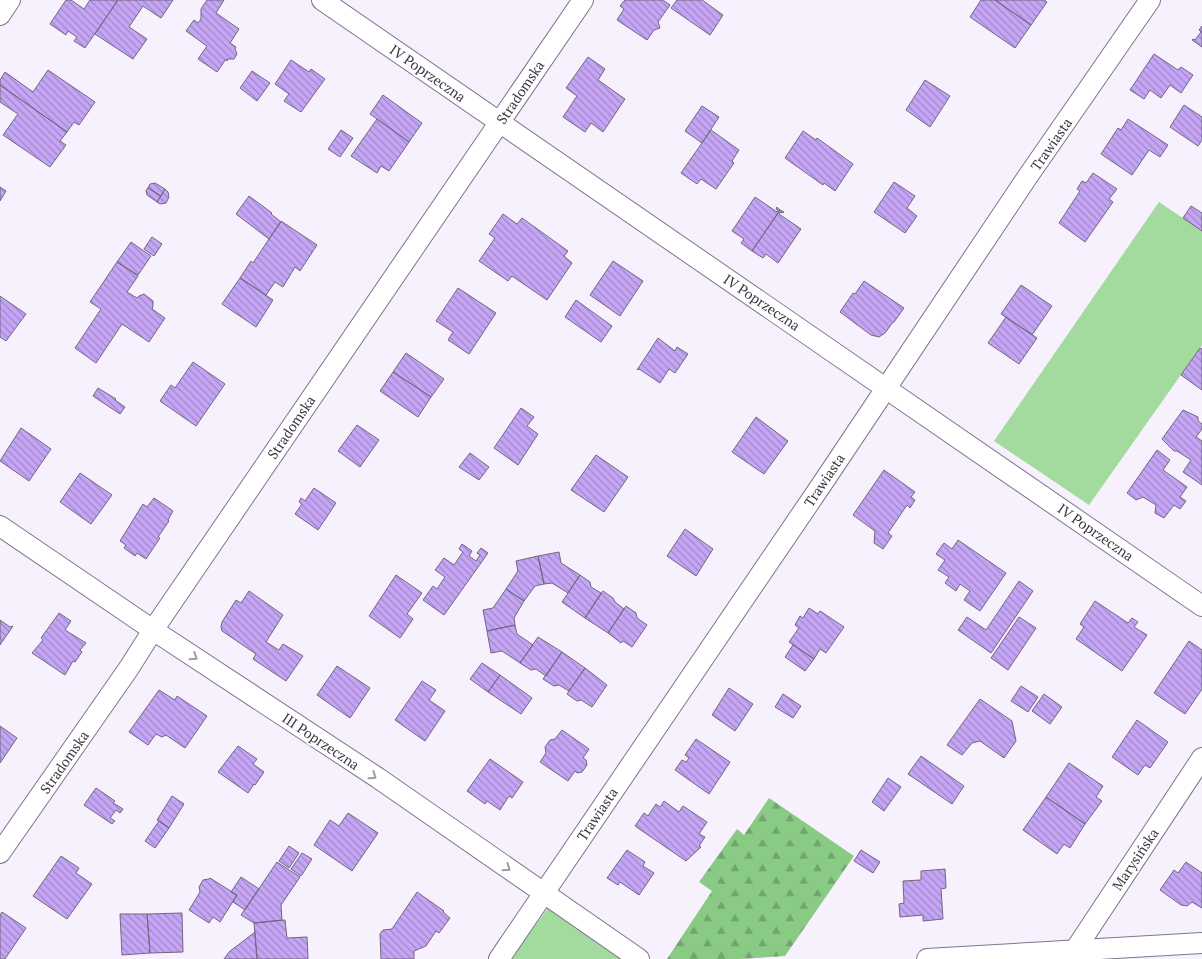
<svg xmlns="http://www.w3.org/2000/svg" width="1202" height="959" font-family="'PT Serif',serif">
<style>
.green{fill:#a3da9e}
.forest{fill:url(#forest-firs)}
.building{fill:url(#building-back-hatch);stroke:#706780}
.lines{fill:none;stroke-linecap:round;stroke-linejoin:round}
.street-casing{stroke:#7f758f;stroke-width:22}
.street{stroke:#fff;stroke-width:20}
.oneway{stroke:#9e9ca1}
.labels{text-anchor:middle;dominant-baseline:central;stroke-width:4;stroke-linejoin:round;paint-order:stroke}
.street-label{font-size:14px;fill:#3c3843;stroke:#fff}
</style>
<defs>
<pattern id="forest-firs" width="22" height="20" patternUnits="userSpaceOnUse" patternTransform="scale(1.25)"><rect width="22" height="20" fill="#89ca84"/><path d="M5 1l3.5 6h-7zM16 11l3.5 6h-7z" fill="#71a56e"/></pattern>
<pattern id="building-back-hatch" width="6" height="6" patternUnits="userSpaceOnUse" patternTransform="scale(1.25)"><rect width="6" height="6" fill="#c5a5f5"/><path d="M-1 5l2 2M0 0l6 6M5-1l2 2" fill="none" stroke="#a187c8"/></pattern>
</defs>
<rect width="100%" height="100%" fill="#f6f1fd"/>
<!-- green -->
<path class="green" d="M1159 202 1202 231V345L1089 505 994 441Z
M548 908 623 959H510Z"/>
<!-- forest -->
<path class="forest" d="M769 798 854 856 785 956 740 959H667L712 891 699 882 737 829 744 835Z"/>
<!-- building -->
<path class="building" d="M66 0H71L84 9 90 0H118L85 48 74 41 77 37 68 31 66 35 50 24Z
M118 0H173L161 18 143 6 129 27 147 39 133 59 95 34Z
M207 0H224L216 13 239 29 230 43 236 47 235 49 237 54 234 59H228L227 61 226 59 217 72 198 59 207 46 186 31 194 20 198 23 201 19V9Z
M625 0H663L670 5 658 22 660 28 654 30 647 40 617 20 624 9 620 6Z
M677 0H702L723 15 710 35 671 8Z
M981 0H995L1031 25 1015 48 970 17Z
M995 0H1044L1047 2 1031 25Z
M1202 26V47L1192 40 1193 39 1195 40 1201 32 1199 30Z
M1154 54 1178 70 1181 67 1193 75 1181 93 1170 85 1161 98 1150 90 1144 99 1130 90Z
M588 57 605 69 598 80 625 99 603 132 591 123 585 132 563 117 577 96 566 88Z
M291 60 309 72 311 69 325 79 301 112 284 101 289 94 275 84Z
M48 70 95 102 79 125 74 122 67 132 0 85V80L5 72 33 92Z
M252 71 270 83 257 101 240 88Z
M925 80 950 96 930 127 906 110Z
M0 85 67 132 60 141 66 145 50 167 3 135 18 114 0 102Z
M383 95 422 123 409 142 370 114Z
M1184 105 1202 117V140L1198 146 1170 127Z
M702 106 719 117 702 143 685 131Z
M377 119 409 142 389 171 381 166 377 173 351 156Z
M1128 119 1168 145 1160 157 1149 150 1132 175 1101 154 1118 128 1121 130Z
M341 130 353 138 340 157 328 149Z
M711 130 739 150 732 161 734 163 716 189 701 179 697 184 681 173Z
M803 131 816 140 817 138 853 164 835 191 824 183 823 185 785 158Z
M1093 173 1117 189 1109 199 1113 202 1085 242 1059 223 1080 191 1077 189 1082 181 1086 183Z
M894 182 915 196 907 208 917 216 905 233 874 212Z
M155 183 165 189 161 196 148 188 150 184Z
M0 187 6 191 0 201Z
M148 188 161 196 157 202 147 195 146 190Z
M165 189 168 192 169 197 166 203 160 204 157 202Z
M249 196 272 213 271 214 281 222 269 239 236 214Z
M755 197 777 212 778 210 776 209 777 207 780 210 752 251 741 243 744 239 732 231Z
M1191 206 1202 213V231L1183 218Z
M780 210 784 212 782 213 780 212 779 214 801 229 778 263 766 254 763 258 752 251Z
M503 214 517 224 522 218 568 251 564 256 572 263 547 300 512 276 508 281 479 261 495 238 489 234Z
M281 221 317 245 300 271 295 267 283 287 275 282 266 295 240 278 251 261 253 263Z
M152 237 162 244 154 256 144 249Z
M131 242 151 256 138 275 117 262Z
M613 261 643 281 620 316 590 295Z
M117 262 138 276 127 292 137 298 139 296 144 294 153 301V306L152 309 165 318 149 342 122 324 96 363 75 348 101 309 90 302Z
M240 278 273 300 256 327 222 304Z
M864 281 904 308 894 322H893L885 333 879 337 871 335 840 312 853 293 855 294Z
M1021 285 1052 306 1032 335 1001 314Z
M458 288 496 313 469 354 448 340 453 332 436 321Z
M0 296 26 314 6 341 0 337Z
M576 300 612 326 601 342 565 317Z
M1006 317 1037 338 1019 364 988 343Z
M658 338 675 351 677 347 688 354 675 373 669 369 660 383 639 369 637 370Z
M1200 348 1202 349V390L1181 375Z
M406 353 444 379 431 397 393 372Z
M193 362 225 384 196 426 160 401 171 385 175 388Z
M393 372 431 397 418 417 380 391Z
M98 388 116 399 115 400 125 407 120 414 93 396Z
M521 408 534 417 527 426 538 434 518 465 494 448Z
M1183 410 1198 417V421L1202 424V429L1196 437 1202 441V485L1183 472 1191 460 1177 451H1174L1162 439Z
M756 417 788 441 764 474 732 452Z
M357 425 379 440 360 467 338 451Z
M21 428 51 449 29 481 0 461Z
M1157 450 1170 460 1163 470 1187 487 1180 497 1186 501 1180 509 1174 505 1164 518 1155 513 1156 505 1143 497 1136 500 1127 493Z
M470 453 489 467 479 480 459 467Z
M596 455 628 477 604 512 571 490Z
M884 470 915 492 911 497 915 500 910 508 907 505 888 533 892 536 883 549 874 543 875 531 853 515Z
M80 473 112 495 91 524 60 502Z
M314 488 336 503 318 530 295 514 302 504 299 502 301 498 305 501Z
M154 498 173 511 168 520 169 521 158 537 160 538 146 559 137 553 135 556 124 548 126 545 120 541 143 504 147 507Z
M685 529 713 549 696 576 667 556Z
M958 540 1006 573 980 611 964 600 970 591 960 584 956 591 945 583 949 577 938 570 945 560 936 554 944 543 952 549Z
M462 544 472 551 469 556 476 561 480 555 477 553 481 548 488 553 444 615 423 600 433 586 437 589 445 577 435 570 444 558 454 565 463 552 459 549Z
M559 552 561 563 580 575 568 593 552 583 544 584 538 556Z
M538 556 544 584 535 586 524 601 506 589 518 571 516 561Z
M396 575 422 593 407 614 413 619 400 638 369 616Z
M580 575 590 582 591 587 601 593 585 618 562 602Z
M1019 581 1033 591 991 653 958 630 967 617 986 630Z
M506 589 524 601 514 618 515 625 487 631 483 610 493 608Z
M249 591 283 615 266 642 279 650 283 644 303 656 286 681 253 659 256 654 222 631 221 627 222 622 236 600 241 603Z
M603 591 613 598 615 602 624 609 608 633 585 618Z
M1095 601 1128 623 1132 618 1138 622 1134 627 1147 635 1122 671 1076 639 1084 627 1080 624Z
M626 606 636 613 637 618 647 625 632 647 623 641 621 643 608 633Z
M809 608 818 614 820 611 844 627 826 653 820 649 814 659 789 642 799 628 795 625 800 616 803 618Z
M59 613 71 621 65 630 86 643 80 650 82 652 75 662 73 661 65 675 32 653 43 640 41 638Z
M1019 617 1036 628 1008 670 991 658Z
M0 620 10 627 13 626 0 645Z
M515 625 517 634 533 645 520 663 502 651 491 653 487 631Z
M538 637 562 652 546 676 536 669 531 670 520 663Z
M1189 641 1202 650V689L1185 714 1154 693Z
M793 645 814 659 805 671 785 657Z
M562 652 585 668 569 691 559 685 554 686 543 679Z
M482 663 500 675 488 692 470 679Z
M337 666 370 688 350 718 317 695Z
M585 668 607 685 592 707 581 700 577 701 567 694Z
M500 675 532 698 521 714 488 692Z
M422 681 436 690 429 700 445 711 425 741 395 720Z
M1021 686 1038 697 1028 712 1011 701Z
M729 688 753 704 735 731 712 715Z
M159 690 175 700 177 696 207 716 185 748 166 735 162 737 156 734 148 745 129 732Z
M783 694 801 706 793 718 775 707Z
M1044 694 1062 707 1050 724 1032 711Z
M980 699 1012 721 1016 741 1004 758 980 741 972 743 962 755 947 745Z
M1137 720 1168 742 1150 768 1145 765 1138 775 1112 757Z
M0 726 17 738 0 763Z
M562 730 589 749 583 758 586 760 587 765 582 772 577 773 575 771 568 781 540 762 546 753 545 747 550 740 555 739Z
M696 739 730 762 709 794 675 770 682 760 686 762 689 758 685 755Z
M238 746 257 759 253 764 264 772 255 785 254 784 248 793 218 772Z
M921 756 964 786 952 804 908 774Z
M490 759 523 782 512 798 509 796 500 810 487 801 485 804 467 791Z
M1069 763 1103 786 1096 797 1102 801 1085 824 1046 797Z
M888 778 901 787 884 811 872 802Z
M96 788 115 801 113 803 123 809 120 813 116 810 110 818 115 821 112 824 84 805Z
M172 796 184 804 169 828 157 820Z
M1046 797 1085 824 1070 848 1064 844 1057 854 1023 830Z
M664 801 679 812 683 806 707 822 699 834 705 837 699 846 701 847 686 861 635 826 644 813 648 816 656 804 660 807Z
M348 813 378 833 352 871 314 845 330 820 339 826Z
M159 821 169 828 155 848 145 841Z
M289 846 299 853 289 868 279 861Z
M627 850 645 862 643 866 654 873 639 895 620 882 618 885 607 878Z
M861 850 880 862 873 873 854 861Z
M302 853 312 859 301 876 291 869Z
M61 856 79 868 76 873 92 884 67 919 33 896Z
M277 862 300 877 281 905 282 920 254 923 241 915Z
M1186 862 1202 873V908L1192 902 1187 906 1181 905 1160 890 1174 870 1178 873Z
M945 869 946 888 941 889 943 919 923 921V915L900 917 899 904 904 903 903 881 921 880V871Z
M241 877 259 889 245 910 233 902 237 895 231 892Z
M210 878 237 895 220 922 213 917 209 923 189 910 200 892 199 887 203 880 209 879Z
M417 892 444 911 443 912 450 918 439 933 436 931 426 946 414 951V959H381L380 934 383 930 392 929Z
M2 912 26 928 5 959H0V915Z
M182 913 183 952 150 953 147 914Z
M120 914H147L150 953 122 955Z
M285 920 287 938 307 937 308 959H257L254 923Z
M255 932 257 959H224L229 952Z"/>
<g class="lines">
<!-- street casing -->
<g class="street-casing">
<path id="street" d="M322 0 1202 606
M0 15 10 0
M0 526 153 630 378 778 639 959
M0 853 129 668 153 630 583 0
M499 959 822 484 1026 179 1150 0
M927 959 1202 943
M1069 959 1202 758"/>
</g>
<!-- street -->
<use href="#street" class="street"/>
</g>
<!-- one-way arrows -->
<defs><path id="oneway-chevron" d="M-2-3.5L2.5 0L-2 3.5" fill="none" stroke-width="1.6" stroke-linecap="round" stroke-linejoin="round" transform="scale(1.25)"/></defs>
<g class="oneway">
<use href="#oneway-chevron" transform="translate(194 657) rotate(33)"/>
<use href="#oneway-chevron" transform="translate(373 776) rotate(34)"/>
<use href="#oneway-chevron" transform="translate(507 868) rotate(35)"/>
</g>
<g class="labels">
<!-- street labels -->
<g class="street-label">
<text transform="translate(428 73) rotate(35)">IV Poprzeczna</text>
<text transform="translate(520 92) rotate(-56)">Stradomska</text>
<text transform="translate(1051 144) rotate(-55)">Trawiasta</text>
<text transform="translate(762 302) rotate(34)">IV Poprzeczna</text>
<text transform="translate(291 427) rotate(-56)">Stradomska</text>
<text transform="translate(824 480) rotate(-56)">Trawiasta</text>
<text transform="translate(1096 532) rotate(35)">IV Poprzeczna</text>
<text transform="translate(321 741) rotate(34)">III Poprzeczna</text>
<text transform="translate(64 762) rotate(-55)">Stradomska</text>
<text transform="translate(597 814) rotate(-56)">Trawiasta</text>
<text transform="translate(1135 859) rotate(-56)">Marysińska</text>
</g>
</g>
</svg>
